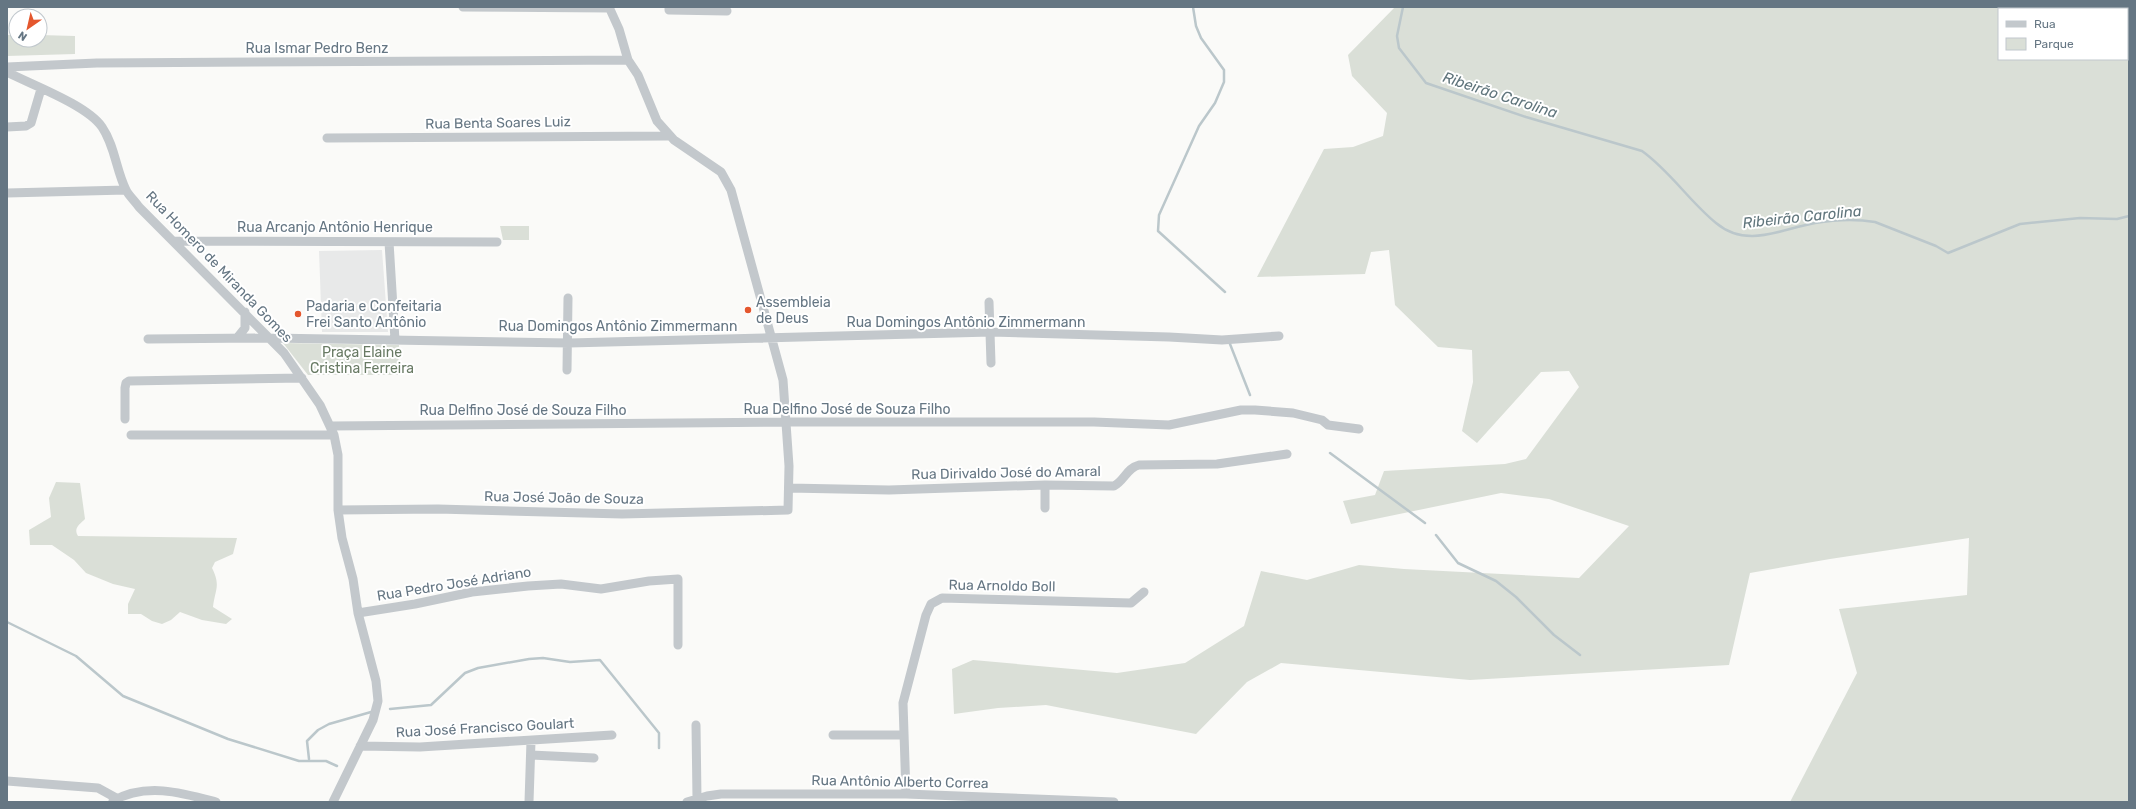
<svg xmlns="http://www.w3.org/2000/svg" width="2136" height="809" font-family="Rubik,sans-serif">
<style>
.built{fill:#e8e9e9}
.green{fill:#dadfd7;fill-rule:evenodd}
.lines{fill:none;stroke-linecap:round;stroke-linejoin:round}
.stream{stroke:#bbc7cb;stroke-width:2.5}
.minor{stroke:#c3c8cc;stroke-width:9}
.poi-dot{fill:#e4572e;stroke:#fff;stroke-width:1.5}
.labels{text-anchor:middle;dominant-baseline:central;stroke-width:4;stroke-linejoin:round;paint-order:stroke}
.street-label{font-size:14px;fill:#657683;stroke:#fff}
.poi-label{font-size:14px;fill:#657683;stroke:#fff;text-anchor:start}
.park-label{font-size:14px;fill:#687a64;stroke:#fff}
.water-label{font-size:15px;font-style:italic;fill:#60757c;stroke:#fff}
</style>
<rect width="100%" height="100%" fill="#fafaf8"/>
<!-- built -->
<path class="built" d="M382 250 388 332H322L319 251Z"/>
<!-- green -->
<path class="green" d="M1395 7H2129V802H1790L1857 673 1839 609 1967 595 1969 538 1830 559 1750 573 1729 665 1470 680 1281 663 1247 682 1196 734 1046 705 998 708 954 714 952 669 973 660 1117 673 1185 663 1244 626 1261 571 1307 580 1359 565 1404 569 1579 578 1629 526 1549 499 1501 493 1351 524 1343 501 1375 495 1384 471 1505 464 1526 459 1579 387 1569 371 1541 372 1477 443 1462 431 1473 382 1472 350 1438 347 1395 305 1389 250 1371 252 1365 274 1257 277 1324 149 1353 147 1383 136 1387 113 1352 76 1348 55ZM1999 9H2127V59H1999Z
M7 35H16V40H40V35L75 36V54L7 56Z
M500 226H529V240H503Z
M283 343 399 345 398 375H308Z
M56 482 80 483 85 519C80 524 73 528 78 536L237 538 233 554 215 562 212 568C221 586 215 589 213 607L232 619 226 624 202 620 180 612 171 620 162 624 152 621 141 614H128V604L135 589 113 584 86 573 74 560 52 545H30L29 530 51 517 49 498Z"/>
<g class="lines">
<!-- stream -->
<path class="stream" d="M1193 7 1196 26 1201 38 1224 70V82L1215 103 1199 126 1159 215 1158 231 1225 292
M1403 7 1397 36 1399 48 1426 83 1526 117 1642 151C1670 171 1689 201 1716 223 1747 249 1781 229 1815 223 1833 220 1857 219 1875 222L1936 246 1948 253 2020 224 2080 218 2117 219 2129 216
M1230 344 1250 395
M1330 453 1425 523
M1436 535 1458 563 1496 581 1516 597 1554 635 1580 655
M7 622 76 656 123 696 228 739 299 761H326L337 766
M390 709 431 705 465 673 478 668 529 659 543 658 570 662 600 660 659 733V748
M309 759 307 741 318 730 329 724 371 712"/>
<!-- minor -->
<path class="minor" d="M463 7 610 8
M669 7V10L727 11
M7 67 97 63 628 60
M7 72C32 85 87 105 102 127 115 146 116 170 126 190 129 196 135 201 139 207L284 353 320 405 334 435 338 455V510L342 538 353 579 358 613 376 681 378 701 373 720 333 802
M7 127 26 126 31 123 41 89
M327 138 668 136
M7 193 126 190
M174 241 497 242
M389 242 395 340
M989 302 991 363
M237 338 245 328V312
M148 339 270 338 569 343 991 332 1169 337 1222 340 1279 336
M567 370 568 298
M125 419V388L126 383 129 381 302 378
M331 426 787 422H1094L1169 425 1241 410H1255L1293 413 1322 420 1328 425 1359 429
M131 435H334
M1045 485V508
M789 488 889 490 1045 485 1114 486C1124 481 1127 468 1139 465L1217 464 1287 454
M338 510 438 509 622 514 788 510 789 466 783 380 731 190 721 172 674 140 657 121 638 75 628 60 619 29 609 7
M358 613 415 604 472 592 528 586 561 584 601 589 649 581 678 579V645
M696 725 697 798
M833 735H903
M360 746 420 747 612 735
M531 755 594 758
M7 781 98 788 118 799
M906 794 903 703 926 615 931 604 942 598 1131 603 1144 592
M113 801C146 782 183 793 216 802
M529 802 531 741
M687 802 707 796 721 794H906L1114 802"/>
</g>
<!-- markers -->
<g class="poi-dot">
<circle cx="748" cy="310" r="4"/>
<circle cx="298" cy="314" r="4"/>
</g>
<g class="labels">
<!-- street labels -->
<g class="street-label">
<text x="317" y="48">Rua Ismar Pedro Benz</text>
<text transform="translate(498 123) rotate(-1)">Rua Benta Soares Luiz</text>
<text x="335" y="227">Rua Arcanjo Antônio Henrique</text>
<text transform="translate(219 267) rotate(46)">Rua Homero de Miranda Gomes</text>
<text x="966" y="322">Rua Domingos Antônio Zimmermann</text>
<text x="618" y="326">Rua Domingos Antônio Zimmermann</text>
<text x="847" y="409">Rua Delfino José de Souza Filho</text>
<text x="523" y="410">Rua Delfino José de Souza Filho</text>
<text transform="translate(1006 473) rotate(-1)">Rua Dirivaldo José do Amaral</text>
<text transform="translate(564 498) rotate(1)">Rua José João de Souza</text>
<text transform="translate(454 584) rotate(-9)">Rua Pedro José Adriano</text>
<text transform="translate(1002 586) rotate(1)">Rua Arnoldo Boll</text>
<text transform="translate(485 728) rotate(-3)">Rua José Francisco Goulart</text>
<text transform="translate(900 782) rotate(1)">Rua Antônio Alberto Correa</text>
</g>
<!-- poi labels -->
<g class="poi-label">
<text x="756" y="302">Assembleia<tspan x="756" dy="16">de Deus</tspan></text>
<text x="306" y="306">Padaria e Confeitaria<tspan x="306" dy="16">Frei Santo Antônio</tspan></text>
</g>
<!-- park labels -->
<g class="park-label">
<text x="362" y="352">Praça Elaine<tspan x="362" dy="16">Cristina Ferreira</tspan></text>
</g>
<!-- water labels -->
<g class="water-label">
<text transform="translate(1500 95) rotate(18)">Ribeirão Carolina</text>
<text transform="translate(1802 217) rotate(-6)">Ribeirão Carolina</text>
</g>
</g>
<!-- border -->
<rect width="2136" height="809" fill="none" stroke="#657683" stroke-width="16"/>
<!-- legend -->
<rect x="1998" y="8" width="130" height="52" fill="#ffffff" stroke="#c1c8cd"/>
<rect x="2006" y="21" width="20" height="6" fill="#c3c8cc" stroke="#c1c8cd"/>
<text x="2034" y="28" font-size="12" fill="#657683">Rua</text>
<rect x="2006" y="38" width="20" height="12" fill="#dadfd7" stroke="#c1c8cd"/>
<text x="2034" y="48" font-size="12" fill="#657683">Parque</text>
<!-- north arrow -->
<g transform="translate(28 28) rotate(214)"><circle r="19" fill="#ffffff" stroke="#c1c8cd"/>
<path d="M0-3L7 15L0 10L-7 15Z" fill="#e4572e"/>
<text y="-6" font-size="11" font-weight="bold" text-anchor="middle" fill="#657683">N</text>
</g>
</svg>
